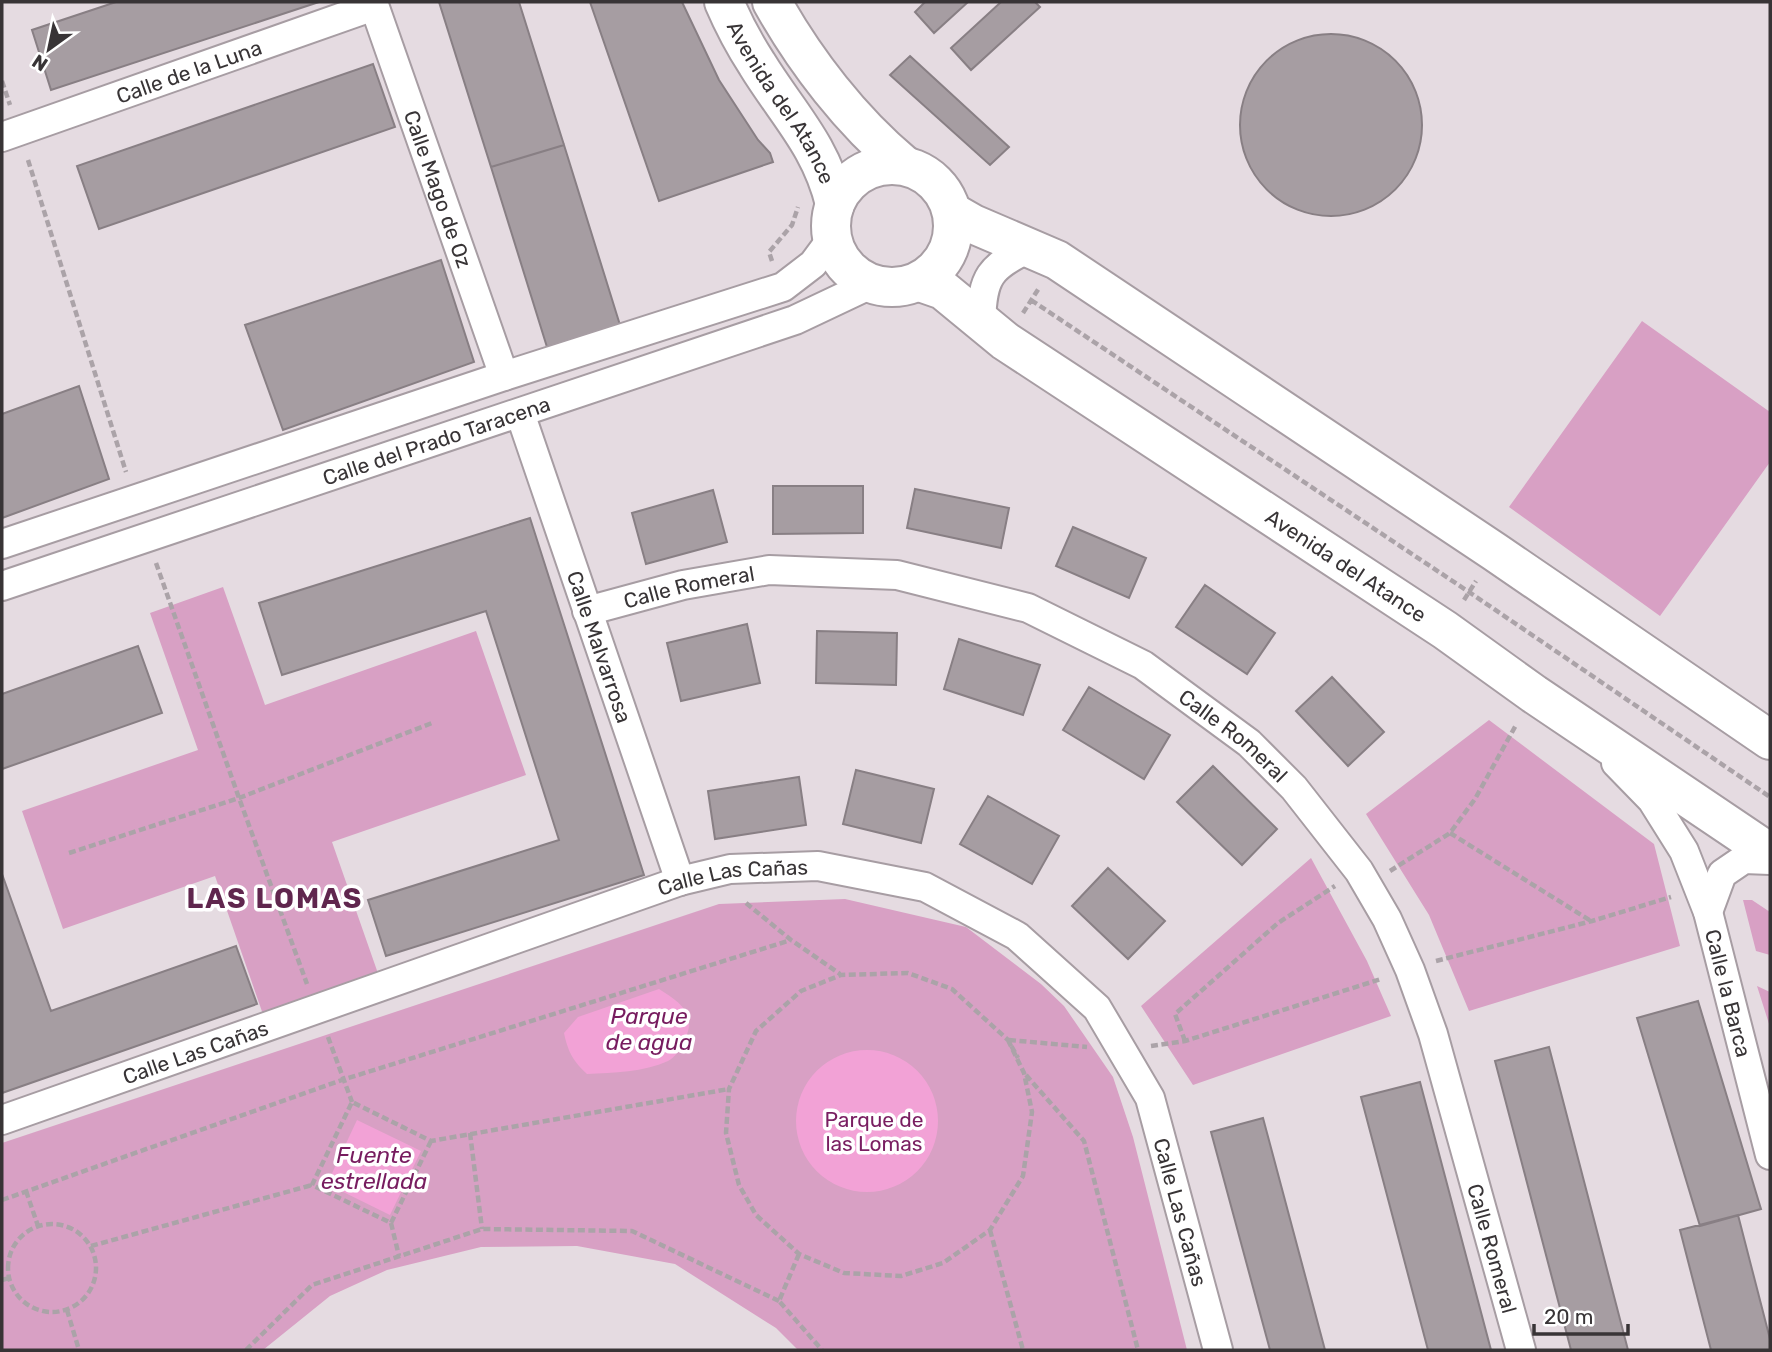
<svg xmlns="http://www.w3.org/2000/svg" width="1772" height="1352" font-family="Rubik,sans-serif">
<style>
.green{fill:#d8a0c4}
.water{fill:#f2a2d6}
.building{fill:#a69da2;stroke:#887f84;stroke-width:2}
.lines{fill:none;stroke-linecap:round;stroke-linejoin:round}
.minor-casing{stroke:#a79da3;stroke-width:32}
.secondary-casing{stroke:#a79da3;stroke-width:42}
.path{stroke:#aba3a8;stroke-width:4.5;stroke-dasharray:7 3.5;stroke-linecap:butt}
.minor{stroke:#fff;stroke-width:28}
.secondary{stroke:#fff;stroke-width:38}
.labels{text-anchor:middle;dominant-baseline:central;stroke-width:7;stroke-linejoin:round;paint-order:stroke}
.street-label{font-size:21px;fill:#383436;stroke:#fff}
.park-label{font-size:21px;fill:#791e61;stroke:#fff}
.water-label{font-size:23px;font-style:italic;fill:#771c5f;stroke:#fff}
.district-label{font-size:28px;font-weight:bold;letter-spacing:2px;fill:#60264e;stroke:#fff}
</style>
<rect width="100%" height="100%" fill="#e5dbe1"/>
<!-- green -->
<path class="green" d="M1642 321 1770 412V462L1660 616 1509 507Z
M223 587 265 705 476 631 526 775 332 842 381 982 266 1023 215 876 63 929 22 811 198 750 150 613Z
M1489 720 1654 844 1680 946 1469 1011 1429 915 1366 814Z
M1311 858 1367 961 1391 1016 1193 1085 1141 1006Z
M845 899 966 927 1041 984 1064 1006 1113 1077 1133 1137 1187 1350H798L776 1328 675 1264 577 1246 481 1247 387 1270 330 1296 263 1350H2V1143L719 904Z
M1743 900H1752L1770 912V955L1756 951Z
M1757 986 1770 992V1027Z"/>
<!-- water -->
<path class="water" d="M659 989C683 1004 699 1016 682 1045 679 1051 675 1057 668 1061 644 1072 613 1073 587 1074 573 1061 568 1052 564 1033L578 1017Z
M796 1121a71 71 0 1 1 142 0a71 71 0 1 1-142 0Z
M357 1120 421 1151 390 1215 327 1184Z"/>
<!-- building -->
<path class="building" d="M116 2H319L51 90 32 30Z
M439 2H519L564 145 491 167Z
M590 2H682L719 80 758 140 770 153 773 162 659 201Z
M925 2H968L934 33 915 12Z
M1001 2H1035L1040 7 971 70 951 48Z
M1240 125a91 91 0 1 1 182 0a91 91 0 1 1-182 0Z
M910 56 1009 147 990 165 890 75Z
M373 64 395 127 99 229 77 166Z
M564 145 620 325 547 347 491 167Z
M441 260 474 362 283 430 245 325Z
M79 386 109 479 2 518V414Z
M773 486H863V533L773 534Z
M915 489 1009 508 1001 548 907 528Z
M713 490 727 542 646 564 632 513Z
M530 518 644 875 386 956 368 900 559 840 486 611 282 675 259 603Z
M1073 527 1146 558 1129 598 1056 566Z
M1205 585 1275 633 1247 674 1176 627Z
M747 624 760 683 681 701 667 643Z
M817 631 897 633 896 685 816 683Z
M959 639 1040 665 1023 715 944 689Z
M138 646 162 713 2 769V694Z
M1332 677 1384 732 1348 766 1296 711Z
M1089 687 1170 735 1144 779 1063 730Z
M1213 766 1277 829 1242 865 1177 802Z
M856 770 934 789 921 843 843 824Z
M799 777 806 825 715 839 708 791Z
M988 796 1059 836 1032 884 960 844Z
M1108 868 1165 921 1128 959 1072 906Z
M2 874 51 1011 236 946 257 1004 2 1093Z
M1698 1001 1761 1209 1700 1226 1637 1018Z
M1549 1047 1628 1350H1571L1495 1061Z
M1420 1082 1491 1350H1428L1361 1097Z
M1263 1118 1325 1350H1270L1211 1132Z
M1738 1215 1770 1339V1350H1711L1680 1230Z"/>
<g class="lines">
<!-- minor casing -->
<g class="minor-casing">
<g id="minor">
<path id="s1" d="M373 2 504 376"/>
<path id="s2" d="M2 137 374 6"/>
<path d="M981 321C983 276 989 268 1029 248"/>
<path id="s3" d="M520 413 680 881"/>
<path d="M2 544 504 376 783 287 813 264 833 237"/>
<path id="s4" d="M2 586 795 320 869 285"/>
<path id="s5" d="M587 611 683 585 769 570 897 575 1028 608 1143 665 1249 743 1294 788 1359 871 1387 919 1410 970 1433 1034 1521 1350"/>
<path id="s6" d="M1616 763 1652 800 1684 851 1708 912 1770 1155"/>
<path d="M1708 912 1722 874 1744 859 1770 860"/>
<path id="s7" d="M2 1120 680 881 730 869 818 866 925 887 1017 936 1097 1008 1150 1098 1218 1350"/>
</g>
</g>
<!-- secondary casing -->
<g class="secondary-casing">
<g id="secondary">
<path id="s8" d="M724 2C733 23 744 44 757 64 787 113 821 145 835 204"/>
<path d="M772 2C805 61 851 121 904 165"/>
<circle cx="892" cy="226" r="61"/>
<path d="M952 212 973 224 1057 260 1495 552 1770 740"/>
<path id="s9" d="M920 282 943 290 1005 341 1445 630 1534 694 1770 853"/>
</g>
</g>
<!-- path -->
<path class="path" d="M2 81 10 105
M28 160 126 472
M772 261 769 252 792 225 798 207
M1031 300 1469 592 1770 797
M1023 313 1039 288
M156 563 239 798 307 984
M1464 600 1476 581
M1450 833 1591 921
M69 853 239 798 432 723
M1390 871 1450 833 1475 799 1516 725
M746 903 791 940 840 974
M1436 961 1592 921 1671 897
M328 1037 352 1102
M1008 1040 1024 1073 1032 1112 1023 1176 990 1230 943 1263 901 1276 844 1273 799 1254 756 1215 739 1185 726 1133 729 1089 756 1031 801 991 841 975 908 973 952 989 1008 1040 1018 1058
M1009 1040 1087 1047
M1185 1041 1175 1014 1278 923 1335 886
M1151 1046 1185 1041 1381 979
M1026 1075 1084 1141 1138 1350
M470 1133 482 1229
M431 1141 391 1223 312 1185 352 1102 431 1141 729 1089
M26 1191 38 1226
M2 1200 342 1080 791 940
M391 1223 399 1256
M8 1268a44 44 0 1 1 88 0a44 44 0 1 1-88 0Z
M990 1230 1023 1350
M91 1246 312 1185
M799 1254 779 1301 822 1350
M2 1280 9 1278
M67 1310 79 1350
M246 1350 312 1285 482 1229 632 1231 779 1301"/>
<!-- minor -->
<use href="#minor" class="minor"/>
<!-- secondary -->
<use href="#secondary" class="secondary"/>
</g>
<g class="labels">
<!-- street labels -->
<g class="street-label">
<text stroke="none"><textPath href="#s2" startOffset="198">Calle de la Luna</textPath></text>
<text stroke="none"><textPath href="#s8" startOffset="116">Avenida del Atance</textPath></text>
<text stroke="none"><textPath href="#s1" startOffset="198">Calle Mago de Oz</textPath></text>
<text stroke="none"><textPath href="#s4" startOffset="458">Calle del Prado Taracena</textPath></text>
<text stroke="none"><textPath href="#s9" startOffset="513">Avenida del Atance</textPath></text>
<text stroke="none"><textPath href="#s5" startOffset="105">Calle Romeral</textPath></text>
<text stroke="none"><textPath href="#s3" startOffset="247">Calle Malvarrosa</textPath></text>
<text stroke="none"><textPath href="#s5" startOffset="693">Calle Romeral</textPath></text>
<text stroke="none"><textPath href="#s7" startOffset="772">Calle Las Cañas</textPath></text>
<text stroke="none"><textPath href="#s6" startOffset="261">Calle la Barca</textPath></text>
<text stroke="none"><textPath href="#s7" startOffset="205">Calle Las Cañas</textPath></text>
<text stroke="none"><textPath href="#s7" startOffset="1402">Calle Las Cañas</textPath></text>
<text stroke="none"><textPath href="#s5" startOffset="1281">Calle Romeral</textPath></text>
</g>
<!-- park labels -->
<g class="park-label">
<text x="874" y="1119">Parque de<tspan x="874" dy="24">las Lomas</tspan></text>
</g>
<!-- water labels -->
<g class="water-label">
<text x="649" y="1016">Parque<tspan x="649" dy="26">de agua</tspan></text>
<text x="374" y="1155">Fuente<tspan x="374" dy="26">estrellada</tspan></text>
</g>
<!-- district labels -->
<g class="district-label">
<text x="275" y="898">LAS LOMAS</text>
</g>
</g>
<!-- border -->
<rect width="1772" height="1352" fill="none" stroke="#383436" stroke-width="7"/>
<!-- north arrow -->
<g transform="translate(49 49) rotate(213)" stroke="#ffffff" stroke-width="5" paint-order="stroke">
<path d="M0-5L12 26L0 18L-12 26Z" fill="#383436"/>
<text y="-10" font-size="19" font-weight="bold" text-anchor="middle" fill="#383436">N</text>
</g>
<!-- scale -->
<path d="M1534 1324v10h94v-10" fill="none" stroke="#383436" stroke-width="3.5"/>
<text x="1544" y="1324" font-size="21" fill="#383436" stroke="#ffffff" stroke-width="5" paint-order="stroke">20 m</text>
</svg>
